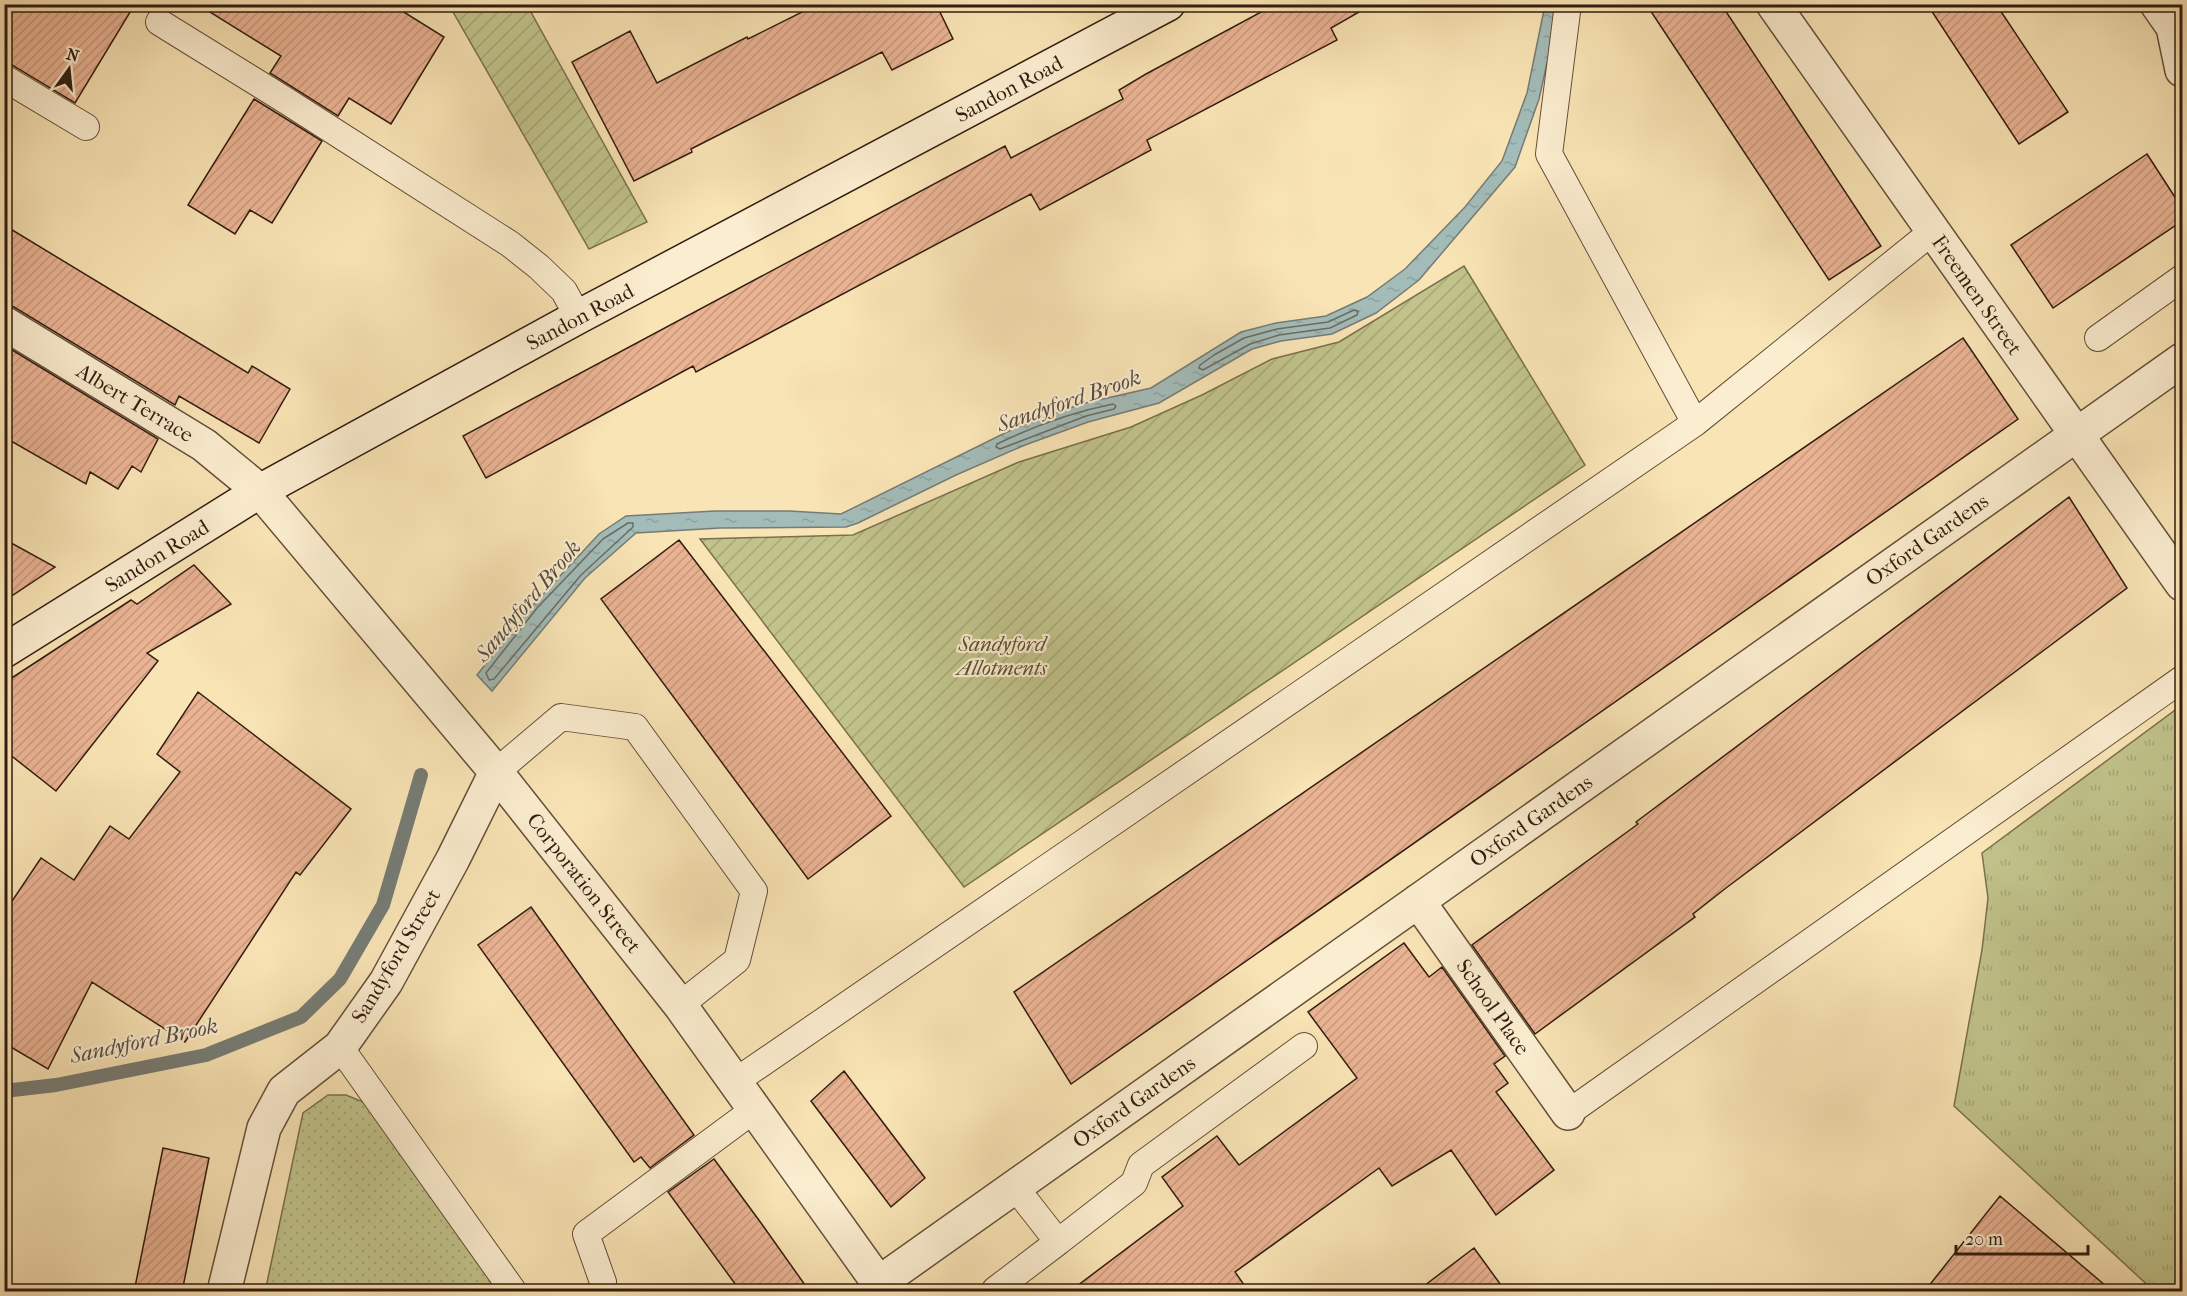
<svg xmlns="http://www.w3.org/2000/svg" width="2187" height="1296" font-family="'IM FELL French Canon',serif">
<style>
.grass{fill:url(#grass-tufts);stroke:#7a704d;stroke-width:1.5}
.park{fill:url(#park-dots);stroke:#7a704d;stroke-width:1.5}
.garden{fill:url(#garden-furrows);stroke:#7a704d;stroke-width:1.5}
.water{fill:url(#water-ripples);stroke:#767c75;stroke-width:1.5}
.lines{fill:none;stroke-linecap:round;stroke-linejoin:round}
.shore{stroke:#6a6c64;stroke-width:1.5}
.stream{stroke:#767c75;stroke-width:14}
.building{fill:url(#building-hatch);stroke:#321c0f;stroke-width:1.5}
.service-casing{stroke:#644e38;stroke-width:28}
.minor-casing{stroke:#644e38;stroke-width:36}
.tertiary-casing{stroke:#644e38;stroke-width:36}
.secondary-casing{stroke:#321c0f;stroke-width:36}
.service{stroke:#fbedcf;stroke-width:26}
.minor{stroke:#fbedcf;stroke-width:33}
.tertiary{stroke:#fbedcf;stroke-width:33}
.secondary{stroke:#fbedcf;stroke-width:33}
.labels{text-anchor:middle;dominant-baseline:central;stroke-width:4.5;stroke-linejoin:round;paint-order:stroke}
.street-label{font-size:21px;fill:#321c0f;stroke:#fbedcf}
.park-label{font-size:21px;font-style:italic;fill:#5d4e34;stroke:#fbedcf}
.water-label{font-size:22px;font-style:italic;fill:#544c42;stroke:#fbedcf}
</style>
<defs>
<pattern id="grass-tufts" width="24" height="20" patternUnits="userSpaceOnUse" patternTransform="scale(1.5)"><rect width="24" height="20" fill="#c1c38b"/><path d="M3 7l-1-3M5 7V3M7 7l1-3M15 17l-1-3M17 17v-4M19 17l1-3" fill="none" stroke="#a6a777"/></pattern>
<pattern id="park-dots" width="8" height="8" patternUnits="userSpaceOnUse" patternTransform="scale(1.5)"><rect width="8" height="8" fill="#c1c38b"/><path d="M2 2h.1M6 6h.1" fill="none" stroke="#a6a777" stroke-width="1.8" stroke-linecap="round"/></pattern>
<pattern id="garden-furrows" width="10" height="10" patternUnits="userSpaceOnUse" patternTransform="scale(1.5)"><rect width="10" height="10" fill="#c1c38b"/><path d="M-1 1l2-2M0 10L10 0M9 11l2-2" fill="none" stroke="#a6a777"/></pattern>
<pattern id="water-ripples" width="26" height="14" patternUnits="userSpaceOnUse" patternTransform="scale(1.5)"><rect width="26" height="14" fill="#a3bcb9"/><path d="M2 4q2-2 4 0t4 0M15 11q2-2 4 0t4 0" fill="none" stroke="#8da19e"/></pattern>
<pattern id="building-hatch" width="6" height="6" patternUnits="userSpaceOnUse" patternTransform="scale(1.5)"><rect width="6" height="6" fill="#eab393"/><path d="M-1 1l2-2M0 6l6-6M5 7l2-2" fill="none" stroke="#c9997e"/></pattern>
</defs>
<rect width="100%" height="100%" fill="#f9e4b5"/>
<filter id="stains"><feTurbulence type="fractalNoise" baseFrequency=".00333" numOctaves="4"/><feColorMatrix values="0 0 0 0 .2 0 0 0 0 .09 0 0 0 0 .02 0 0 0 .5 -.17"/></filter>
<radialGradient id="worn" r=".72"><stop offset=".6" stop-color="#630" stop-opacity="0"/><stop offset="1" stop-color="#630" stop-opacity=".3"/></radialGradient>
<!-- grass -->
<path class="grass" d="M2182 705V1291H2154L1954 1106 1982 950 1988 898 1982 853Z"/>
<!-- park -->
<path class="park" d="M328 1095H346L368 1104 503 1292H265L303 1113Z"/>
<!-- garden -->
<path class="garden" d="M449 5H527L647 222 589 249Z
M1464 266 1585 465 964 887 700 539 853 535 1019 462 1131 427 1202 395 1272 359 1339 342Z"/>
<!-- water -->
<path class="water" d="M1545 5H1560L1539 99 1515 167 1419 280 1376 313 1332 334 1281 341 1252 349 1159 403 1088 422 1025 445 956 475 858 523 846 527 720 528 636 533 585 578 492 691 477 675 533 605 599 534 626 516 715 511H789L841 514 1015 428 1081 404 1151 388 1241 332 1276 323 1326 316 1367 297 1405 269 1465 207 1502 161 1527 93Z"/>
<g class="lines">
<!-- shore -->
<path class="shore" d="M1354 310 1358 311 1357 315 1330 328 1279 335 1250 344 1203 370 1199 368 1200 365 1214 355 1244 338 1277 329 1328 322Z
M1113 404 1116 406 1114 409 1086 416 1000 449 996 447 997 444C1034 426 1073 412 1113 404Z
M628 523H633V527L581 575 494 679 489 680 486 673 537 608 603 539Z"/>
<!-- stream -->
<path class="stream" d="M4 1091 56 1085 206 1055 301 1017 340 979 383 905 421 775"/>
</g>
<!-- building -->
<path class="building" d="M4 4H135L75 103 12 65 4 63Z
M197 4H391L444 37 391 124 349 98 338 116 270 73 281 56Z
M818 4H936L953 39 892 70 882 52 691 149 692 152 634 181 572 62 630 31 657 83 747 37 748 39Z
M1276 4H1373L1331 28 1337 40 1147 140 1151 150 1040 210 1031 194 696 372 693 366 486 478 463 436 1005 146 1011 158 1123 99 1119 90 1146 74Z
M1646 4H1721L1881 246 1829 280Z
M1927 4H1996L2068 112 2019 144Z
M254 99 322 141 272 223 250 210 235 234 188 205Z
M2147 154 2182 208V221L2053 308 2011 245Z
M4 225 248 373 252 366 290 389 259 443 179 396 175 405 14 307 4 304Z
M1963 338 2018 419 1071 1084 1014 992Z
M4 345 158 439 141 472 132 466 118 489 90 472 86 484 4 437Z
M2069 497 2127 588 1726 888 1693 914 1695 917 1535 1034 1472 945 1638 824 1636 822Z
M4 539 55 567 4 601Z
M679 540 891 816 808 879 601 599Z
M194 565 231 604 147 653 158 661 56 791 4 750V683L131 600 137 604Z
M198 692 351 809 300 875 296 872 185 1042 92 982 48 1069 4 1043V913L41 858 74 880 110 826 129 839 180 772 157 754Z
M531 907 694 1135 650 1168 641 1157 634 1162 478 945Z
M1404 943 1429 977 1442 967 1505 1056 1494 1064 1508 1083 1496 1092 1554 1170 1496 1215 1451 1150 1392 1186 1379 1168 1235 1272 1249 1292H1069L1183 1206 1162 1177 1217 1136 1239 1165 1357 1078 1308 1012Z
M844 1071 925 1178 891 1207 811 1101Z
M163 1148 209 1158 182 1292H134Z
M714 1159 761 1223 810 1292H741L668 1192Z
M2000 1196 2113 1292H1924Z
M1474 1248 1506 1292H1416Z"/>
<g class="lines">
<!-- service casing -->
<g class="service-casing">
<path id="service" d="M1568 4 1549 154 1695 423
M159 22 285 100 510 244 539 267 564 291 578 317
M4 78 86 127
M2098 338 2182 278
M496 772 561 717 635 727 754 891 737 960 680 1005
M340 1047 514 1292
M736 1081 1695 423 1933 231
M1568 1113 2182 679
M1058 1242 1134 1183 1141 1165 1304 1046
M603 1282 586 1234 755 1109
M996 1292 995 1290 1058 1242 1015 1187"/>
</g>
<!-- minor casing -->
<g class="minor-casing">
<path id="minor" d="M1773 4 2182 584
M2157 4 2173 27 2182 70
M4 323 204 445 260 491
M1418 901 1568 1113
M879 1283 2182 360
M224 1292 264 1128 284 1091 340 1047 386 982 453 859 496 772"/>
</g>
<!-- tertiary casing -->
<g class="tertiary-casing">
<path id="tertiary" d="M260 491 496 772 680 1005 885 1292"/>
</g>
<!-- secondary casing -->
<g class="secondary-casing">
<path id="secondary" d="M4 651 260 491 578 317 1168 4"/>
</g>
<!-- service -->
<use href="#service" class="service"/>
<!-- minor -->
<use href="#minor" class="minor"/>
<!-- tertiary -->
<use href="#tertiary" class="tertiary"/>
<!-- secondary -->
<use href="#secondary" class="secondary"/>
</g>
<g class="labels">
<!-- street labels -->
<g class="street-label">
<text transform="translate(1009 89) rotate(-28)">Sandon Road</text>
<text transform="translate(1977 295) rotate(55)">Freemen Street</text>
<text transform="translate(580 317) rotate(-28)">Sandon Road</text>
<text transform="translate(135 403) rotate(31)">Albert Terrace</text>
<text transform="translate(1927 540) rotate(-35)">Oxford Gardens</text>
<text transform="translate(157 556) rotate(-32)">Sandon Road</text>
<text transform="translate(1531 821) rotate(-35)">Oxford Gardens</text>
<text transform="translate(584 883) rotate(52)">Corporation Street</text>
<text transform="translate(396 956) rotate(-59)">Sandyford Street</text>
<text transform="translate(1493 1007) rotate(55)">School Place</text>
<text transform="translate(1134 1102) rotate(-35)">Oxford Gardens</text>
</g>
<!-- park labels -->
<g class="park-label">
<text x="1002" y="644">Sandyford<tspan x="1002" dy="24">Allotments</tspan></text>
</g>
<!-- water labels -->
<g class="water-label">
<text transform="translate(1069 401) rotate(-19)">Sandyford Brook</text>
<text transform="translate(528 601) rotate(-50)">Sandyford Brook</text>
<text transform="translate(144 1041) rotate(-12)">Sandyford Brook</text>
</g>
</g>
<!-- margin -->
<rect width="2187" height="1296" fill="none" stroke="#f9e4b5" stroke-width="24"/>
<rect x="6" y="6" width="2175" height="1284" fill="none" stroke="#321c0f" stroke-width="3"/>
<rect x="12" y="12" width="2163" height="1272" fill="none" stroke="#321c0f" stroke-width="1.5"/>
<!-- north arrow -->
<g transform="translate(69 69) rotate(15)" stroke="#fbedcf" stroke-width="4.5" paint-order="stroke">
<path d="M0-4.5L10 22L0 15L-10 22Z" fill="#321c0f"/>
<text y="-9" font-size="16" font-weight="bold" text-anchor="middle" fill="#321c0f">N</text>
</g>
<!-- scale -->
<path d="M1956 1245v9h132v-9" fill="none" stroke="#321c0f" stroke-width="3"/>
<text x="1965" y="1245" font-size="18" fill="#321c0f" stroke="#fbedcf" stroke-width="4.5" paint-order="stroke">20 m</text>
<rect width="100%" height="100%" filter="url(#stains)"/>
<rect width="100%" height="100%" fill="url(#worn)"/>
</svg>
